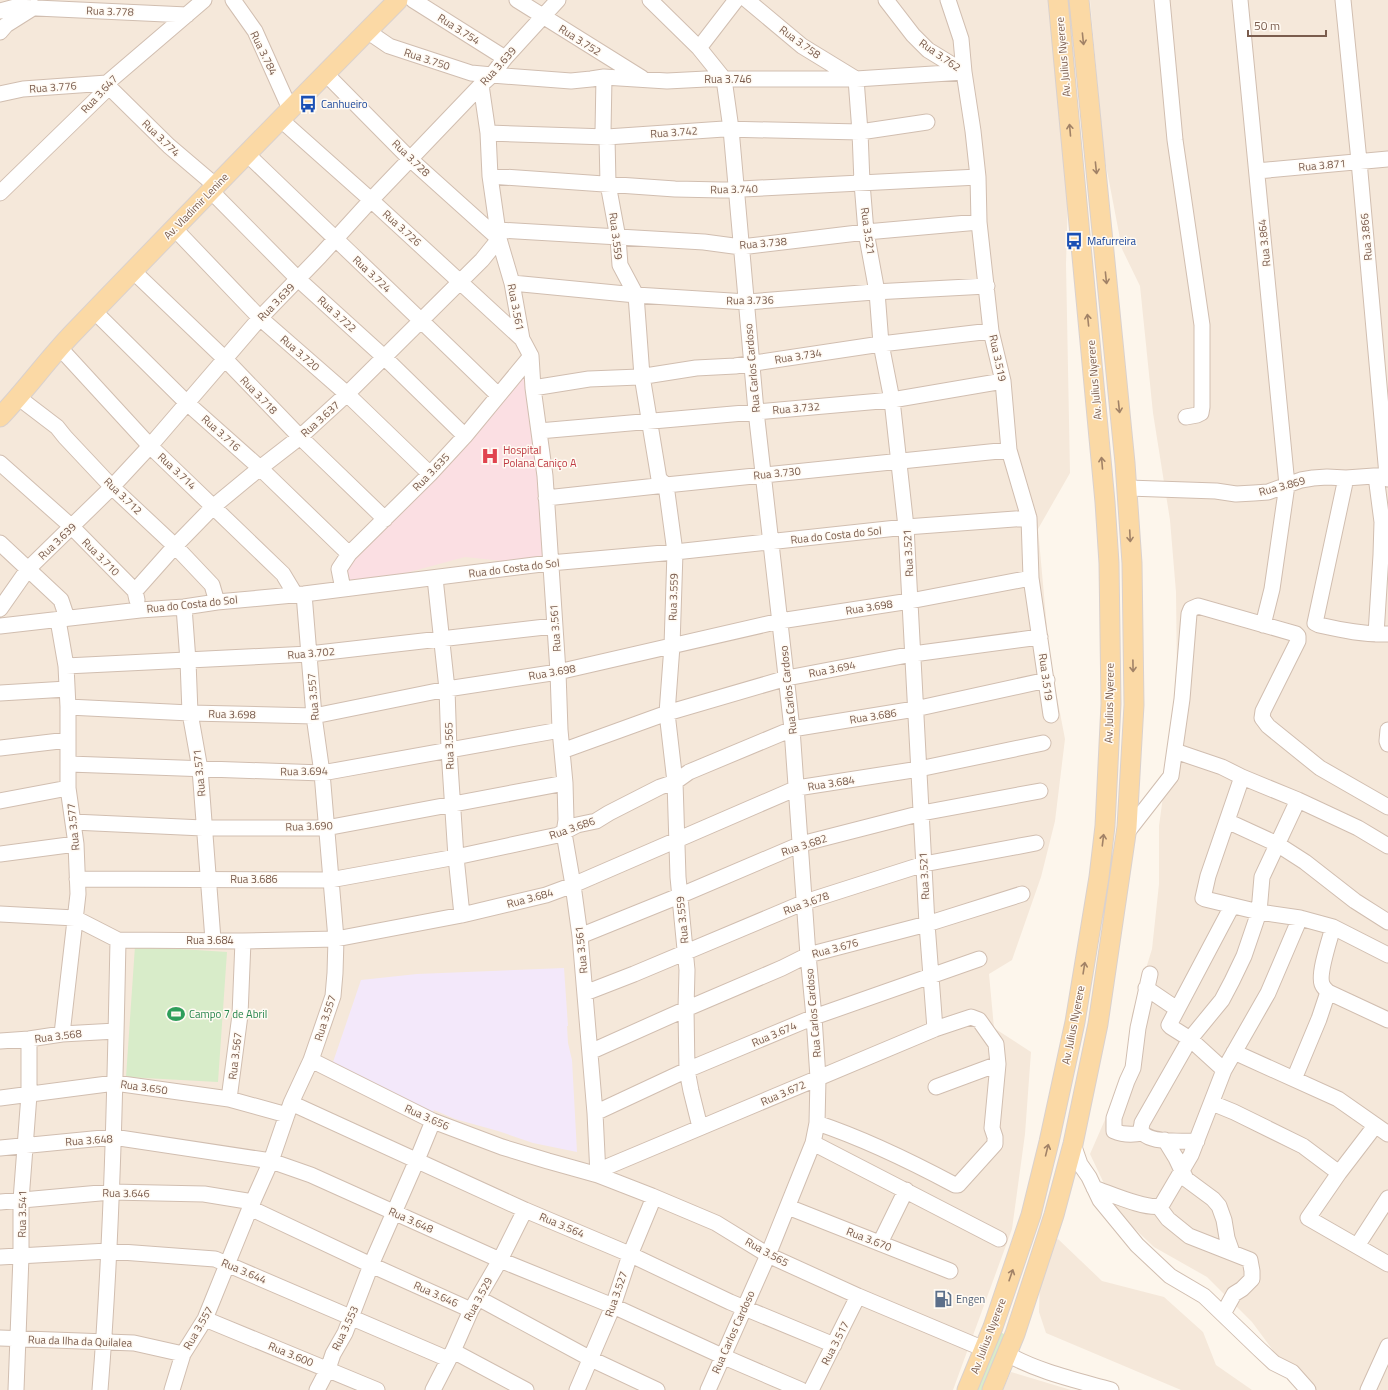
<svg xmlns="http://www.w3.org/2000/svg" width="1388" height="1390" font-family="'Titillium Web',sans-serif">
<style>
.residential{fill:#f5e8da}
.education{fill:#f3e8fa}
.medical{fill:#fbdfe3}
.green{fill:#d8ecc9}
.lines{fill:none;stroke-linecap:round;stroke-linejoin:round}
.minor-casing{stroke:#d1beb0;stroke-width:17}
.major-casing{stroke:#dad1cd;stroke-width:21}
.minor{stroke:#fff;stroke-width:15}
.major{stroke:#fbd9a5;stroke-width:19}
.oneway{stroke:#a18267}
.labels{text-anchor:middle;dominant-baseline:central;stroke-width:3;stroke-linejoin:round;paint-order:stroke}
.street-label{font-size:11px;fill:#7a5c4d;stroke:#fffaf3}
.transit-label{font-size:11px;fill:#164399;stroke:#fffaf3;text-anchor:start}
.health-label{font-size:11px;fill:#be3a42;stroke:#fffaf3;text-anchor:start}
.leisure-label{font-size:11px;fill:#27864d;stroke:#fffaf3;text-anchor:start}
.service-label{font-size:11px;fill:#4e5e75;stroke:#fffaf3;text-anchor:start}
</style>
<rect width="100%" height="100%" fill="#fdf6ec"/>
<!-- residential -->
<path class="residential" d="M0 0H1051L1068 195 1066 264 1070 473 1038 529 1050 661 1065 739 1055 821 1041 877 1012 960 989 974 994 1028 1031 1052 1025 1134 1012 1229 953 1390H0Z
M1090 0H1388V1390H1306L1297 1383 1252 1322 1207 1277 1154 1247 1118 1213 1090 1154 1128 1067 1132 1014 1152 949 1159 884V826L1170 745 1177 678 1176 592 1170 520 1153 413 1140 286 1122 249 1104 155Z
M1058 1239 1102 1281 1164 1297 1203 1332 1216 1365 1252 1390H1181L1046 1333 1039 1312 1040 1279 1050 1244Z
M1011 1372 1071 1390H1003Z"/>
<!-- education -->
<path class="education" d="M564 968 568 1026H567L568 1043 572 1060 577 1152 533 1143 498 1131 455 1119 434 1110 433 1112 331 1068 361 980 417 974Z"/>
<!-- medical -->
<path class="medical" d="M530 356 550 566 465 557 343 590 341 567Z"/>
<!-- green -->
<path class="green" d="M135 946 227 952 218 1082 126 1077Z
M1000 1332 1006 1335 984 1390H970Z"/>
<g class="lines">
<!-- minor casing -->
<g class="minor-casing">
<path id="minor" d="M233 0 255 31 290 109
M413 0 505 58
M517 0 642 78
M650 0 699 48 724 79 731 129 756 411 792 729 808 955 814 1017 818 1078 817 1123 813 1143 768 1255 708 1390
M747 0 802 46 856 79 860 132 862 183 866 232 877 292 881 344 892 400 906 527 927 924 935 1029
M886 0 913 35 928 50 964 72
M948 0 961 39 964 72 973 131 978 177 979 222 991 331 1003 381 1009 450 1029 518 1031 578 1051 715
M1162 0 1175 140 1202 325V407L1201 413 1197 415 1186 417
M1240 0 1287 485 1272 589 1263 625
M1343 0 1359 161 1387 475 1388 479
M0 11 15 7 187 15
M367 31 389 46 471 73 492 75 571 81 591 79 604 77 667 81 706 79H856L964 72
M0 32 6 25 33 8 34 7
M699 48 736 0
M604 77 603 132 607 137 608 184 618 238 620 265 636 295 642 376 659 479 666 485 675 552 672 646 667 713 675 782 678 877 687 970 686 1009 687 1070 691 1091 700 1127
M481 85 488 133 490 176 499 239 512 283 522 339 531 356 533 388 545 476 558 672 560 730 565 783 566 820 564 833 573 885 580 936 595 1113 598 1175
M109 87 169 146 216 186
M0 94 23 89 107 83
M280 119 371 200 522 339
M488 133 607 137 724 129 860 132 927 122
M246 153C330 234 415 314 498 395
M1257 171 1388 159
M490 176 675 189 722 190 978 177
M210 190 298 279 384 357 465 436
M0 193 109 87 107 83 204 0
M174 228 260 318 347 394 430 474
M498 230 704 242 741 247 866 232 979 222
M133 271 224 358 300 437 385 519
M512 283 636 295 747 302 874 292 987 286
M94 311 187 403 260 468 349 554
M59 347 150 446 283 574 295 594
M533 388 589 379 639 377 696 368 735 366 881 344 991 331
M19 398 57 427 65 437 112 487 175 546 212 585 217 602
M539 431 892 400 1003 381
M0 463 72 527 135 591 137 600
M1346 478 1315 623 1319 625C1342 630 1365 635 1388 634
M1128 488 1216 491 1236 494 1254 493 1268 492 1301 480 1313 478 1327 477 1346 478 1388 475
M546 498 666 485 1009 450
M0 543 61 600 67 618
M435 578 447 689 449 750 456 857 462 915
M343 589 339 569 349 554 430 474 465 436 531 356
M135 591 175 546 214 506 260 468 300 437 347 394 482 260 499 239 410 159 326 74
M184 607 188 661 190 713 200 769 213 940
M0 609 28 569 112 487 150 446 260 318 320 256 371 200 481 85 492 75 505 58 558 0
M58 620 66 666 68 707V788L76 844 78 894 62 1034
M0 626 140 610 184 607 217 602 304 594 550 563 675 552 906 527 1029 518
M1376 634 1381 555 1382 522 1376 476
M66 666 309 654 554 626
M0 693 67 689
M68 707 190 713 314 716 447 689 558 672 780 621 910 601 1031 578
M1388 730 1387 741 1388 744
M0 748 68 740
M562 751 667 713 787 678 913 654 1040 637
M1175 751 1222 767 1242 777 1298 800 1358 828 1388 846
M69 764 322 773 560 730
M1242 777 1208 876 1203 898 1205 899 1259 912 1300 918 1333 927 1388 955
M0 801 68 788
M1227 821 1277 844 1305 862 1355 901 1388 922
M73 822 203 828H326L565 783
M1125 835 1171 776 1182 699 1189 614 1191 609 1198 606 1296 634 1298 636V641L1263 711 1262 718 1268 726 1320 768 1388 807
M0 854 76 844
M77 879 330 880 456 857 558 835 577 825 596 821 609 813 660 787 675 782 689 772 792 729 915 709 1047 680
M0 914 75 918 118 940 243 941 336 939 462 915 546 895 573 885 797 788 919 769 1043 743
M1333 927C1330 939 1318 973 1322 984 1323 987 1325 989 1328 992L1388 1020
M580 936 679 896 801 844 922 813 1040 791
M1146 988 1177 1009
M585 993 634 974 805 902 924 864 1036 843
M0 1041 29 1039 62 1034 116 1031
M590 1052 686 1009 782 968 808 955 927 924 1022 894
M1234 1052 1338 1099 1388 1134
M311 1060 433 1121 502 1147 548 1161 598 1175 652 1196 716 1223 768 1255 858 1296 984 1349
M1224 1070 1190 1039 1171 1027 1169 1025 1232 906
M1294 1079 1319 1019 1328 992
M936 1087 998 1064
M0 1098 115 1083 229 1099 287 1115
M229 1099 240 1015 243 941
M291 1103 525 1210 627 1253 730 1302 834 1345
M1212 1103 1234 1112 1303 1146 1339 1173
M595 1113 687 1070 814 1017 979 959
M1375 1126 1339 1173 1308 1218 1388 1264
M1143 1133C1133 1135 1123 1135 1114 1131V1118L1127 1081 1133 1068 1138 1028 1150 974
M1165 1140 1176 1158 1186 1179 1213 1199 1219 1206 1224 1220 1227 1238 1232 1252
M1197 1141C1186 1141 1144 1144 1141 1129 1141 1127 1142 1125 1142 1123L1190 1039 1222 1000 1232 981 1244 956 1259 912 1262 877 1298 800
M813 1143 999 1239
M1073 1144 1080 1164 1089 1177 1100 1200 1137 1245 1170 1276 1204 1296 1259 1349 1274 1363 1292 1372 1308 1390
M0 1148 113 1137 271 1161 311 1175 500 1260 613 1306 722 1356 801 1390
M598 1175 609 1166 935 1029 971 1017 979 1020 996 1044 998 1064 992 1128 995 1137V1144L958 1185H955C910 1161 865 1139 817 1123
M1094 1188C1109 1193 1146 1210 1161 1206L1191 1155 1224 1070 1268 993 1300 918
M0 1202 111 1192 204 1194 253 1202
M788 1207 950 1271
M1159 1207 1168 1219 1189 1236 1250 1260 1252 1271V1279L1242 1289 1234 1294 1223 1314
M250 1208 371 1265 471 1310
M880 1243 906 1190
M1357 1246 1388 1198
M0 1257 108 1251 215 1259 448 1359
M478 1298 591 1359 657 1390
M205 1319 377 1390
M0 1338 134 1343 183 1354
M453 1351 526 1390
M1007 1354C1039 1372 1076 1380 1111 1390
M16 1390 21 1256V1200L29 1095V1039
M100 1390C112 1240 115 1090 118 940
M172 1390 183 1354 205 1319 250 1208 271 1161 291 1103 311 1060 333 996 335 973 336 939 322 773 314 716 304 594
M317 1390 328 1369 333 1354 345 1333 371 1265 417 1160 433 1121
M433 1390 453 1351 471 1310 500 1260 525 1210
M577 1390 613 1306 630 1255 654 1197
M811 1390 858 1296
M1368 1390 1388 1346"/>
</g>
<!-- major casing -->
<g class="major-casing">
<path id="major" d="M0 417C26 390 47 360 73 333 181 221 289 110 398 0
M967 1390 993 1327 1031 1215 1049 1142 1075 1022 1099 877 1105 826 1111 704 1109 563 1105 502 1058 0
M992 1390 1015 1334 1054 1215 1073 1144 1098 1024 1127 827 1134 705 1132 563 1125 463 1079 0"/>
</g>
<!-- minor -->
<use href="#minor" class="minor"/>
<!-- major -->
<use href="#major" class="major"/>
</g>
<!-- one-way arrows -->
<defs><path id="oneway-shaft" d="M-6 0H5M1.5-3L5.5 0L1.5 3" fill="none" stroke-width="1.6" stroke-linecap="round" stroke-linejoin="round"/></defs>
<g class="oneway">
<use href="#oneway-shaft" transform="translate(1083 39) rotate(84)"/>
<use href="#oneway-shaft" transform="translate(1070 130) rotate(-95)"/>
<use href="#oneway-shaft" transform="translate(1096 168) rotate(84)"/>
<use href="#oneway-shaft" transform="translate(1106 278) rotate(84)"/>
<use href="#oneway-shaft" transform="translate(1088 320) rotate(-96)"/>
<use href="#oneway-shaft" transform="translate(1119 407) rotate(84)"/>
<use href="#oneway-shaft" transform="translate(1102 463) rotate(-95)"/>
<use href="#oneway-shaft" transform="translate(1130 536) rotate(87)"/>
<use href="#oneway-shaft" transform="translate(1133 666) rotate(89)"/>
<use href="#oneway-shaft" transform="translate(1103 840) rotate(-83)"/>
<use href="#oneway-shaft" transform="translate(1084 968) rotate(-81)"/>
<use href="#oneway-shaft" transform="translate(1047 1150) rotate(-76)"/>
<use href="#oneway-shaft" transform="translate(1011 1275) rotate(-71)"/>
</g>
<!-- icons -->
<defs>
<g id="bus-bare" transform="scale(1.38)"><path d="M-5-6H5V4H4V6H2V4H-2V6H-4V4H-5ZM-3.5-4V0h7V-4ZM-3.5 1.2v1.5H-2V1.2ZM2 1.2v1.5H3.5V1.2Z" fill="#1a4fb4" stroke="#fffaf3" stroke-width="2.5" paint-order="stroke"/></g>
<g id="hospital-bare" transform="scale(1.38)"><path d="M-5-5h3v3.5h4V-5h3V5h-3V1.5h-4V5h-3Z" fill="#e0444e" stroke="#fffaf3" stroke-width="2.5" paint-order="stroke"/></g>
<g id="stadium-bare" transform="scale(1.38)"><path d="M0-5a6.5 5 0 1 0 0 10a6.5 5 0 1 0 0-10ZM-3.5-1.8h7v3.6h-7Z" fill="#2e9e5b" stroke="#fffaf3" stroke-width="2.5" paint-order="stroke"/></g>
<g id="fuel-bare" transform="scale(1.38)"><path d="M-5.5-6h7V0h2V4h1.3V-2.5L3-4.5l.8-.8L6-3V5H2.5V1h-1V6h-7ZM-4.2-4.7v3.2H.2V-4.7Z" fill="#5c6f8a" stroke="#fffaf3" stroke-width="2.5" paint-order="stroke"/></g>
</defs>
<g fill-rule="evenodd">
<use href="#bus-bare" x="308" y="104"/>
<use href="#bus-bare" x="1074" y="241"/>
<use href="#hospital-bare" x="490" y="456"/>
<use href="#stadium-bare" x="176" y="1014"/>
<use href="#fuel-bare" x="943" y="1299"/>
</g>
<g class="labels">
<!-- street labels -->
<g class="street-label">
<text transform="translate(110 11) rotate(2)">Rua 3.778</text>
<text transform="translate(459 29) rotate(32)">Rua 3.754</text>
<text transform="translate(580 40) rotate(32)">Rua 3.752</text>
<text transform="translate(800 42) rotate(36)">Rua 3.758</text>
<text transform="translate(264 53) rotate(64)">Rua 3.784</text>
<text transform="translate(940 55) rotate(35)">Rua 3.762</text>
<text transform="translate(1063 57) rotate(-95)">Av. Julius Nyerere</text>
<text transform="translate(427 59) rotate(18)">Rua 3.750</text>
<text transform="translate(498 66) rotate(-48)">Rua 3.639</text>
<text x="728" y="79">Rua 3.746</text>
<text transform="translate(53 87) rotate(-4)">Rua 3.776</text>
<text transform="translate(99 94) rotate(-47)">Rua 3.647</text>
<text transform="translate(674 132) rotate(-4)">Rua 3.742</text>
<text transform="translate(161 138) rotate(44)">Rua 3.774</text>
<text transform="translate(411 158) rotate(44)">Rua 3.728</text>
<text transform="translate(1322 165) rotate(-5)">Rua 3.871</text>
<text transform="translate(734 189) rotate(-1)">Rua 3.740</text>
<text transform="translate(196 206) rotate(-46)">Av. Vladimir Lenine</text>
<text transform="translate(402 228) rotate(42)">Rua 3.726</text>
<text transform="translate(868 231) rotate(82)">Rua 3.521</text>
<text transform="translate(616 236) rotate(83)">Rua 3.559</text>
<text transform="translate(1366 237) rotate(-95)">Rua 3.866</text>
<text transform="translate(763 243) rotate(-5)">Rua 3.738</text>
<text transform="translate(1264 243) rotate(-96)">Rua 3.864</text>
<text transform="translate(372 274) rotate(43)">Rua 3.724</text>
<text transform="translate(750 300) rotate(-1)">Rua 3.736</text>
<text transform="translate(276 302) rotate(-46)">Rua 3.639</text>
<text transform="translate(516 307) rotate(79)">Rua 3.561</text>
<text transform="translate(337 314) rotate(42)">Rua 3.722</text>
<text transform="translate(300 353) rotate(41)">Rua 3.720</text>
<text transform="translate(798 356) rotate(-9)">Rua 3.734</text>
<text transform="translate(998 358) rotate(78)">Rua 3.519</text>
<text transform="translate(752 368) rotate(-95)">Rua Carlos Cardoso</text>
<text transform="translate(1094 380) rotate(-95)">Av. Julius Nyerere</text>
<text transform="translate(259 395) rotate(46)">Rua 3.718</text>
<text transform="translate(796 408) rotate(-5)">Rua 3.732</text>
<text transform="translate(320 419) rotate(-42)">Rua 3.637</text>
<text transform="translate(221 433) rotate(42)">Rua 3.716</text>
<text transform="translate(177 471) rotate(43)">Rua 3.714</text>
<text transform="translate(431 472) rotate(-46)">Rua 3.635</text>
<text transform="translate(777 473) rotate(-6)">Rua 3.730</text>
<text transform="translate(1282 486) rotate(-15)">Rua 3.869</text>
<text transform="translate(123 496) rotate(44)">Rua 3.712</text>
<text transform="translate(836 535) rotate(-6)">Rua do Costa do Sol</text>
<text transform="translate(57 541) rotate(-44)">Rua 3.639</text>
<text transform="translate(908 553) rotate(-93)">Rua 3.521</text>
<text transform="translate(101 557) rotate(45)">Rua 3.710</text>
<text transform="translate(514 568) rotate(-7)">Rua do Costa do Sol</text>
<text transform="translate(673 597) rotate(-88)">Rua 3.559</text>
<text transform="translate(192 604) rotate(-6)">Rua do Costa do Sol</text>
<text transform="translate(869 607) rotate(-9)">Rua 3.698</text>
<text transform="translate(555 628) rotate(-94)">Rua 3.561</text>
<text transform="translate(311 653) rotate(-5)">Rua 3.702</text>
<text transform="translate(832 669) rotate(-11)">Rua 3.694</text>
<text transform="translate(552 672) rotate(-10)">Rua 3.698</text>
<text transform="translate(1046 677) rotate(82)">Rua 3.519</text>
<text transform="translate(788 690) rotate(-96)">Rua Carlos Cardoso</text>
<text transform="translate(313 697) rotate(-95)">Rua 3.557</text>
<text transform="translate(1109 703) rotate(-89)">Av. Julius Nyerere</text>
<text transform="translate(232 714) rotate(1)">Rua 3.698</text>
<text transform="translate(873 716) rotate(-9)">Rua 3.686</text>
<text transform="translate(449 746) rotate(-92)">Rua 3.565</text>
<text transform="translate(304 771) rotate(-1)">Rua 3.694</text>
<text transform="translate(199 773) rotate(-96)">Rua 3.571</text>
<text transform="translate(831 783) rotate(-9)">Rua 3.684</text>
<text transform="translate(309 826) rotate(-2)">Rua 3.690</text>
<text transform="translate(73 827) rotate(-96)">Rua 3.577</text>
<text transform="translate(572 828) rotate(-19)">Rua 3.686</text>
<text transform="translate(804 845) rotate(-18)">Rua 3.682</text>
<text transform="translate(924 876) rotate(-93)">Rua 3.521</text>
<text x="254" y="879">Rua 3.686</text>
<text transform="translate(530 898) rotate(-15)">Rua 3.684</text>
<text transform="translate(806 903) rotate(-20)">Rua 3.678</text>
<text transform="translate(682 920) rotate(-96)">Rua 3.559</text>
<text x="210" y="940">Rua 3.684</text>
<text transform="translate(835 948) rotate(-15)">Rua 3.676</text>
<text transform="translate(581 950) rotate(-96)">Rua 3.561</text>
<text transform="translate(813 1013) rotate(-95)">Rua Carlos Cardoso</text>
<text transform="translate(325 1018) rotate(-72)">Rua 3.557</text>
<text transform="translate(1073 1025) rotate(-79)">Av. Julius Nyerere</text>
<text transform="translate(774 1034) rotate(-23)">Rua 3.674</text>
<text transform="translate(58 1036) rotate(-7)">Rua 3.568</text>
<text transform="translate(235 1056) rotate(-83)">Rua 3.567</text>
<text transform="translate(144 1087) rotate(8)">Rua 3.650</text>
<text transform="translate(783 1093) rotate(-23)">Rua 3.672</text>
<text transform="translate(427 1117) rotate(24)">Rua 3.656</text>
<text transform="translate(89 1140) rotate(-4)">Rua 3.648</text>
<text transform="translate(126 1193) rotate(1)">Rua 3.646</text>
<text transform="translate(22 1214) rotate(-89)">Rua 3.541</text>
<text transform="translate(411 1220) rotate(24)">Rua 3.648</text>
<text transform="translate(562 1225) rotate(23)">Rua 3.564</text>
<text transform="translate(869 1239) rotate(21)">Rua 3.670</text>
<text transform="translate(767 1252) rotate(29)">Rua 3.565</text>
<text transform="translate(244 1271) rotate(23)">Rua 3.644</text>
<text transform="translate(436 1294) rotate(24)">Rua 3.646</text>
<text transform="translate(616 1294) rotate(-71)">Rua 3.527</text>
<text transform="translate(478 1299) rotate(-62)">Rua 3.529</text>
<text transform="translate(198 1328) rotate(-60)">Rua 3.557</text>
<text transform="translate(345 1328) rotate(-65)">Rua 3.553</text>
<text transform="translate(733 1332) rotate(-66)">Rua Carlos Cardoso</text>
<text transform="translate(988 1336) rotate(-69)">Av. Julius Nyerere</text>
<text transform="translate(80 1341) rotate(2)">Rua da Ilha da Quilalea</text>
<text transform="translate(835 1343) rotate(-63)">Rua 3.517</text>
<text transform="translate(291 1354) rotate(22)">Rua 3.600</text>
</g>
<!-- transit labels -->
<g class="transit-label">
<text x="321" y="104">Canhueiro</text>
<text x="1087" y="241">Mafurreira</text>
</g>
<!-- health labels -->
<g class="health-label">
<text x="503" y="450">Hospital<tspan x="503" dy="13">Polana Caniço A</tspan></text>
</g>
<!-- leisure labels -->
<g class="leisure-label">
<text x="189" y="1014">Campo 7 de Abril</text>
</g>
<!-- service labels -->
<g class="service-label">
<text x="956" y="1299">Engen</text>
</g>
</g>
<!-- scale -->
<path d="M1248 30v6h78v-6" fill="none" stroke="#7a5c4d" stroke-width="2"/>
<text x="1254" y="30" font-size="12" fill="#7a5c4d" stroke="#fffaf3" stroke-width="3" paint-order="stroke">50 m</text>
</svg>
